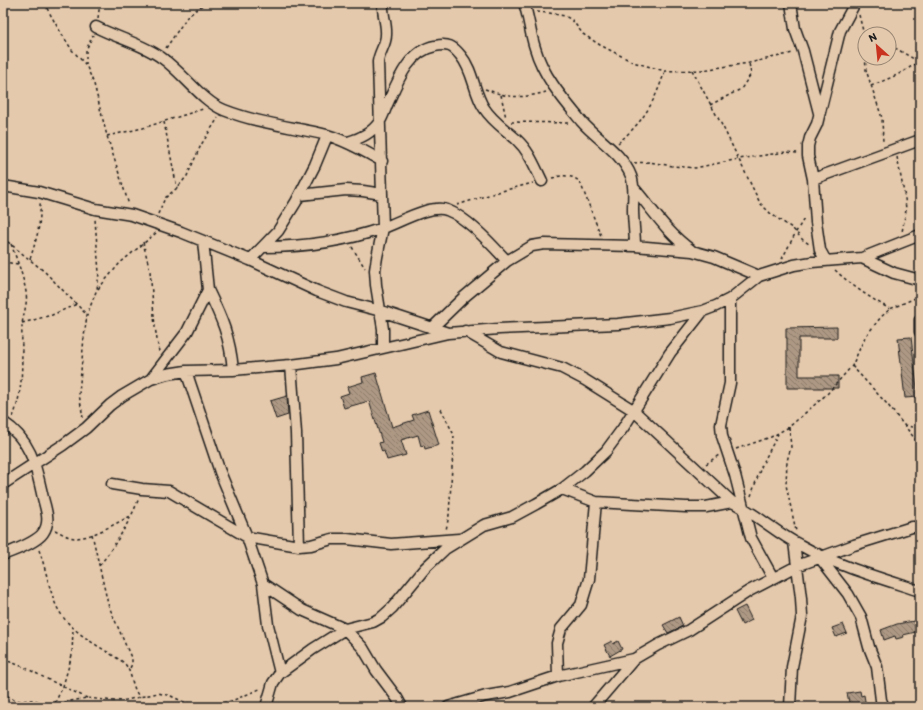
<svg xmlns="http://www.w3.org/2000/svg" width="923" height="710" font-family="Itim,sans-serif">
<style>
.building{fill:url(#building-back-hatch);stroke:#1c1c1c}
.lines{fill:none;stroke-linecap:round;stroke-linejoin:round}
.minor-casing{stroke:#1c1c1c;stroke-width:13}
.path{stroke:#1c1c1c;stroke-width:1.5;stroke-dasharray:3 3;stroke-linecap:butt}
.minor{stroke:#e5c9ac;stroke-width:10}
</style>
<defs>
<pattern id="building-back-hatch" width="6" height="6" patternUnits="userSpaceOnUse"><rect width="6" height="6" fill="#ad9884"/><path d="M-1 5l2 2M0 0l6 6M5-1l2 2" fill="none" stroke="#8c7b6b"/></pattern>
</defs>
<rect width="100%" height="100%" fill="#e5c9ac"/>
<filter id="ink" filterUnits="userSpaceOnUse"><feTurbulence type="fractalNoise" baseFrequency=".025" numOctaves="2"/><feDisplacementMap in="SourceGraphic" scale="8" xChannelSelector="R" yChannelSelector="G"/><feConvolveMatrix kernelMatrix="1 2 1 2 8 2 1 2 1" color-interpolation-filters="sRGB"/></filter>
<g filter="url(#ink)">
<!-- building -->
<path class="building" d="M837 327V338H799V376H838V388H787V338H786V328Z
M911 337 918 397 905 398 898 338Z
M376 373 392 427 414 420 412 415 428 410 439 445 425 449 424 445 421 446 418 435 401 440 406 455 387 460 384 451 382 452 379 443 382 442 369 401 344 408 340 396 349 393 347 387 363 382 362 377Z
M287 396 288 415 276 419 270 401Z
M745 606 752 620 742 625 735 611Z
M679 617 683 626 668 633 663 625Z
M920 620V631L903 635 904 637 896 639 895 636 884 640 881 630 897 624Z
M843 624 847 633 836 637 832 628Z
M612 641 613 644 618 641 622 649 610 656 604 645Z
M860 691 861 696 864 695 866 707H850L847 693Z"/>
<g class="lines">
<!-- minor casing -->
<g class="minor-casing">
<path id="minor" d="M383 3C382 14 387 24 386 35 386 45 379 52 378 62L383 228 377 257 375 270 376 285 383 329V348
M524 3C529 18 530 33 535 48 543 76 563 99 582 122 597 139 622 153 631 176 635 187 633 198 633 209 633 221 635 234 635 246
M791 3 795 29 803 51 819 113
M96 27C117 38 143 44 162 58 182 72 202 101 224 110 257 123 293 127 327 135 347 141 364 151 382 161
M348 142C361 138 372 133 380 121 383 116 385 110 387 105 397 83 408 51 435 46 448 43 453 46 461 56 473 70 474 93 484 108 493 122 505 129 517 140 529 151 535 167 542 181
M813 179 920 140
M3 186 39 192 95 209 132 215 181 232 250 260 317 291 346 302 381 311 448 333
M633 187C652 209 667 233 691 250
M300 195 346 190 363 191 382 194
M263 247C305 247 343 242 383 228 400 222 430 204 447 210 468 218 492 245 507 261
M862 258 920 235
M250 260 278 231 296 202 315 165 327 136
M826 261 820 250 816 222 813 179 808 156V146L810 138 817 124 840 31 855 3
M208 290C222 319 230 337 233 370
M730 299V383L721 425 722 436 735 475 751 538 773 578
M920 320V332
M432 328 464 297 507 261 532 246 544 244 635 246 692 251 714 257 759 276
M465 331 501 352 562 368 585 380 633 410 732 502C757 514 776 533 800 545 837 566 880 578 920 591
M291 365 296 433 299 546
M186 371 220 472 247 537 263 584 268 625 280 673
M151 379 187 332 208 290 203 241
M3 422C32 441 36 467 43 498 46 510 51 522 43 533 36 543 14 550 3 555
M3 484 63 445 86 428 110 405 122 396 151 379 167 374 186 371 233 370 291 365 336 359 448 333 499 329 618 324 670 318 703 311 716 306 730 299 759 276 794 265 812 262 862 258 894 273 920 280
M112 484 142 489 169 491 247 537 299 546 311 545 332 539H347L391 544 459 539
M562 489 596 502 686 507H706L732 502
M820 558 848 594 861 617 869 647 877 667 881 700 884 707
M263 584 302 610 345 629 363 648 376 670 397 698 402 707
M558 676 557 643 561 629 581 605 589 579 596 502
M266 707 273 683 280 673 313 649 345 629 373 622 382 617 392 608 425 568 445 549 484 525 512 517 536 504 562 489 585 471 606 451 623 428 670 353 703 311
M448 707 486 696 510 692 558 676 634 659 658 645 689 630 749 591 797 566 854 545 912 527H920
M593 707 634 659
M790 707 792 667 802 616 801 598 794 542"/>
</g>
<!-- path -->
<path class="path" d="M44 3 58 28 72 50 86 65 94 84 107 136 129 205
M537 12 549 13 565 16 572 20 583 34 600 45 633 62 665 71 702 70 749 63 793 53
M859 15 864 35 866 70 882 118 883 143
M98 18 100 3
M889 46 897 49 919 62
M166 48 187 17 205 3
M86 65V50L93 35
M692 70 724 129 760 203 771 214 792 228 803 240 809 244
M871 86 897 75 919 62
M485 89C510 98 520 99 546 92
M501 95 506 118
M710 105 741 89 751 74 749 63
M164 122 177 188
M511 122 571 123
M107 136 143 128 203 109
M618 143C644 121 654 103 665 71
M897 157 905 198 906 210 902 232
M634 163 649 162 673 166 695 168 739 159 786 152 798 153
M552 178C562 175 571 174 580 182L601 236
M457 205 498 192 533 183
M158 214 165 198 177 188 187 176 201 145 218 118
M3 238 45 272 87 315
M143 242 150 271 155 327 159 352
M11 244C17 260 23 275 26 292 28 304 23 314 22 325 21 358 25 386 13 417
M352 247 365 268
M30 259C37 238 41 224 40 202
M782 259 796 232 805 217
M3 262 18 264
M835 270C852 286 870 298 890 309
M98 289 120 263 156 233
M22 323 52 315 77 304
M852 366 887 404 920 445
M441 409 454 435 449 515 446 530
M83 418 79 394 84 337 87 315 97 289 99 273 95 219
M904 425 920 429
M789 427 791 447 787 461 786 485 796 531
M736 449 771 437 789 427 827 394 852 366 865 337 881 317 890 309 920 296
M706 464 719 455
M751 496 761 467 778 434
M55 530C61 533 69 538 75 538 93 538 115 523 131 516
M92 534 108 604 132 660V664L129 670
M39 550C45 566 48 584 54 600 64 630 98 645 123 662 133 671 130 685 140 698
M100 565C115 545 130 522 139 498
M3 659 26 668 45 678 87 698
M3 691 8 696 14 700 20 701 34 700 49 705 87 698 114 701 126 700 158 693 171 696 186 703 204 705 220 704 234 700 262 688
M55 703 63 686 72 655 73 628
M501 707 504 702"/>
<!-- minor -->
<use href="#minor" class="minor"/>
</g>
</g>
<!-- margin -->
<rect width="923" height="710" fill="none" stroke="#e5c9ac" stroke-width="16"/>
<rect x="8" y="8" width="907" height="694" fill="none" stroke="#1c1c1c" stroke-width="1.5" filter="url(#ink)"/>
<!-- north arrow -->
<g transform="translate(877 46) rotate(333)"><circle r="19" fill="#e5c9ac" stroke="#958472"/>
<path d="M0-3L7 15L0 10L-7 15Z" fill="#c8321e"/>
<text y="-6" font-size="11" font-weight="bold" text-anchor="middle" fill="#1c1c1c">N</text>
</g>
</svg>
